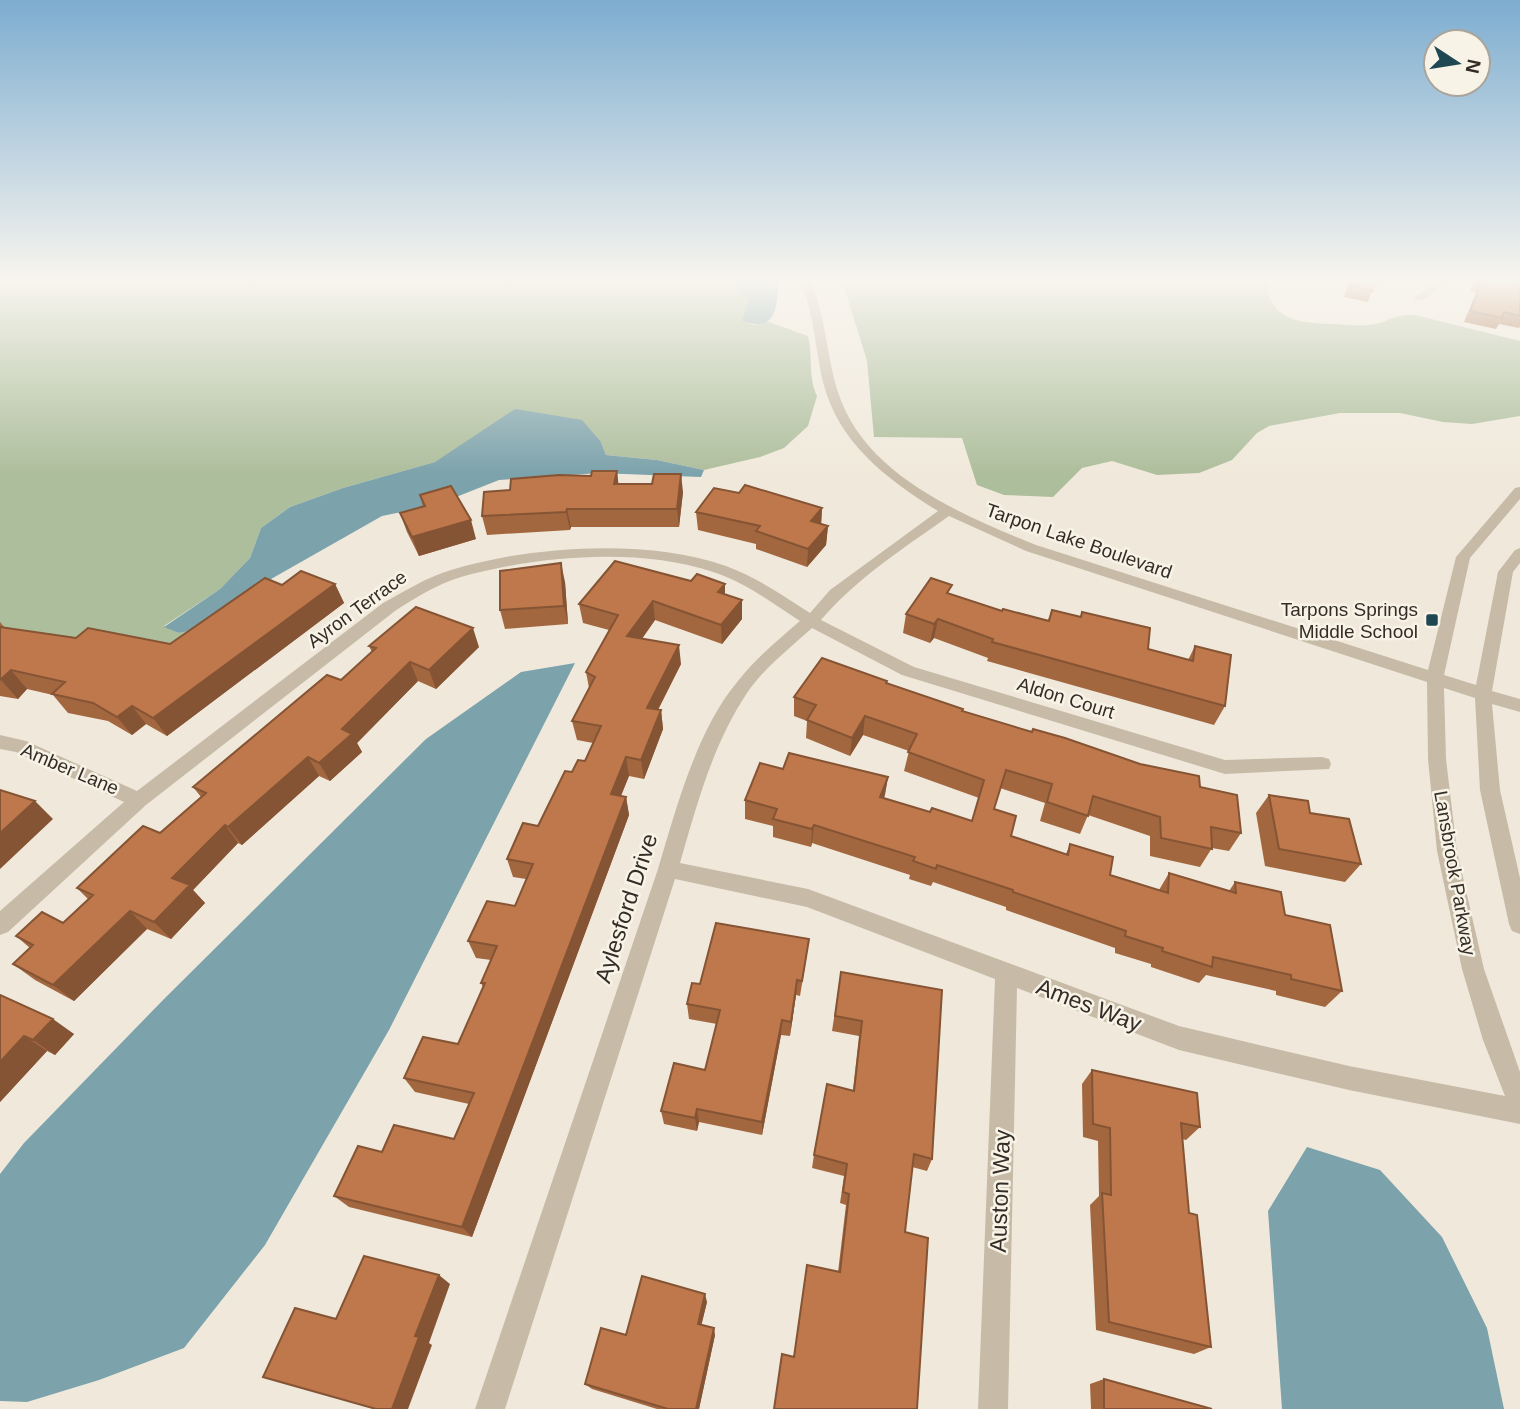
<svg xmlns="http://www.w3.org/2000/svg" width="1520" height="1409" font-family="Helvetica,sans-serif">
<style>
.green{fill:#adbe9c}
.water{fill:#7ca2ab}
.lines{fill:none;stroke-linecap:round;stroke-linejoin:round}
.minor{fill:#c7bba8;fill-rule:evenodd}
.wall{fill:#a36740}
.shaded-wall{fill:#855434}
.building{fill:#be784b;stroke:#855434;stroke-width:2}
.poi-dot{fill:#204853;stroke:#f8f3e7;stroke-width:2.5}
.labels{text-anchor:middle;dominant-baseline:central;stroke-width:5;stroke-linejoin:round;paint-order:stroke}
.street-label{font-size:19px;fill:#342d27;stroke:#f8f3e7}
.poi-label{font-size:19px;fill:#342d27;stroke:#f8f3e7;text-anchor:end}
.near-street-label{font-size:23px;fill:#342d27;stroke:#f8f3e7}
</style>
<rect width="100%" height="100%" fill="#f0e9db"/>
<!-- green -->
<path class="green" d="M0 278H797L740 280 749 299 743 321 754 325 766 321 808 336C813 357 808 377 817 396L808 426 784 448 760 457 704 470 657 460 606 455 601 442H469L435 462 343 488 290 507 261 528 250 558 220 589 164 626 179 633 195 629 168 661 0 636Z
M838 278H1281L1267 281C1268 322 1303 323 1335 324 1346 325 1357 326 1368 325 1389 323 1390 314 1415 315L1520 341V416L1472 424 1443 422 1400 413H1340L1269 426 1257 433 1232 460 1199 473 1157 475 1112 461 1082 468 1053 497 1004 495 977 485 962 438 874 437 867 361 847 296Z"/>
<!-- water -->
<path class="water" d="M740 280H778C777 306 778 333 742 321L749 300 736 289Z
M515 409 582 420 601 442 606 455 657 460 704 470 701 477 599 473 499 480 436 505 382 516 257 587 212 626 179 633 164 627 220 589 250 558 261 528 290 507 343 488 435 462Z
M575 663 389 1030 265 1245 184 1348 99 1380 27 1402 0 1401V1174L24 1143 164 999 426 739 521 672Z
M1307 1147 1380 1170 1442 1237 1487 1328 1504 1409H1282L1268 1211Z"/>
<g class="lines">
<!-- minor -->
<path class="minor" d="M799 278H809C826 314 826 354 838 392 864 475 962 515 1036 545L1428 670 1456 557 1515 488 1520 487V499L1470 558 1444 675 1476 685 1498 572 1515 550 1520 548V563L1513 572 1492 691 1520 699V712L1492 704 1500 790 1520 878V934L1512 931 1509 924 1480 790 1475 698 1444 688 1446 759 1457 851 1484 969 1520 1072V1124L1349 1090 1179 1050 1017 988 1008 1409H978L995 979 807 907 675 879 505 1409H475L658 869C676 809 697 729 738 681 756 658 778 640 800 621 772 603 745 582 713 572 638 547 536 556 461 577 437 584 415 598 395 611L146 805 8 932 0 935V911L124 802 16 752 0 749V735L26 741 137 791 383 603C405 591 427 577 451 570 529 546 648 538 726 566 756 577 782 595 810 613L830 590 938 511C888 480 838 443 823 382 815 347 814 312 799 278ZM949 516 1026 551 1427 682 1428 759 1437 851 1462 969 1483 1040 1505 1096 1349 1066 1179 1026 808 889 680 863C697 804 713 744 747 693 764 668 790 648 812 628L902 675 1225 774 1329 769 1331 764 1329 759 1322 757 1225 760 914 667 821 620C857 578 904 548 949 516Z
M1435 278H1445C1438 289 1429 301 1415 300V296L1429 287Z"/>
</g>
<!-- wall -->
<path class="wall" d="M1350 278H1380L1374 286 1368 302 1344 297Z
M1389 278H1405L1404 281Z
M1477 278H1520V326L1519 328 1499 324 1496 329 1464 322 1476 293 1470 291Z
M617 471 618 484 683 492 679 527H571L570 530 487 535 482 516 510 490Z
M420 495 476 539 419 556 407 532 400 513 423 507Z
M822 508 821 524 828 526 826 545 807 567 756 549V544L698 530 696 512Z
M565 582 568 624 505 629 500 610Z
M335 584 344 603 167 736 146 724 132 735 108 721 68 713 53 695 27 689 18 699 0 696V622L5 628 76 638 170 644 282 585Z
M725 594 742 600V619L722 644 655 620 642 639 681 664 658 710H661L663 729 644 779 629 776 621 796 626 797 629 815 472 1237 349 1207 334 1196 382 1152 454 1139 469 1104 415 1092 404 1078 458 1044 483 987 481 983 491 960 476 958 468 941 515 906 526 879 513 877 507 859 538 826 572 772 585 761 593 743 577 740 572 721 589 688 586 672 609 630 583 623 579 604Z
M950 594 1002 611 1048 620 1052 610 1081 617 1082 612 1148 649 1188 660 1195 646 1225 706 1214 725 987 661 988 658 934 638 930 643 903 633 906 614Z
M369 646 479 647 436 689 418 681 357 743 362 752 330 781 319 776 242 845 238 843 193 890 205 903 171 939 147 929 74 1001 35 980 13 964 30 948 16 936 63 923 88 899 77 888 160 833 201 797 193 787 341 680 372 652Z
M887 681 886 684 962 711 1200 787 1241 833 1229 851 1212 848 1200 867 1150 856V836L1088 815 1080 834 1040 821 1045 803 1000 788 994 809 1011 836 1066 854 1070 844 1110 875 1159 890 1169 873 1229 891 1235 882 1285 915 1342 991 1325 1007 1276 995V991L1206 975 1199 983 1151 967V964L1115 953V948L1006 910V907L933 882 931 886 909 879 910 875 812 843 811 847 773 837V826L745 819V800L783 769 888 777 884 798 930 812 972 821 979 798 904 771 909 751 863 735 850 756 806 738 807 721 794 716V697Z
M1269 795 1310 813 1361 864 1345 882 1265 866 1256 813Z
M807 954 800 996 796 995 790 1036 781 1035 762 1135 699 1122 697 1131 664 1124 661 1111 705 1070 717 1024 689 1019 687 1004 700 984Z
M841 972 932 1159 927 1171 912 1167 793 1357 838 1272 846 1205 840 1203 844 1176 812 1168 814 1155 853 1090 859 1036 832 1031Z
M0 995 74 1034 55 1055 47 1051 0 1102Z
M1092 1070 1200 1127 1186 1140 1182 1139 1189 1213 1211 1347 1194 1354 1096 1330 1090 1205 1099 1196 1098 1141 1083 1137 1082 1084Z
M707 1302 701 1325 715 1335 699 1409H657L592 1389 585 1384 626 1335Z
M1104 1379 1212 1409H1091L1090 1384Z"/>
<!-- shaded-wall -->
<path class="shaded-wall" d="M617 471 619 489 614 484Z
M681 474 683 492 679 527 677 509Z
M822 508 821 527 811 521Z
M567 509 571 527 570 530 566 512Z
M471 520 476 539 419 556 412 537Z
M828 526 826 545 807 567 808 549Z
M561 563 565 582 568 624 564 606Z
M335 584 344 603 167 736 153 718Z
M725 584V602L718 592Z
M742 600V619L722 644 721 625Z
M653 601 655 620 630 655 627 636Z
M938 619 934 638 930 643 934 624Z
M473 628 479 647 436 689 429 670Z
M679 645 681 664 649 727 647 708Z
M410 662 418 681 357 743 362 752 330 781 319 763 342 729Z
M11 670 27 689 18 699 1 680Z
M132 706 146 724 132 735 117 717Z
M661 710 663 729 644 779 641 760Z
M865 716 863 735 850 756 852 738Z
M308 757 319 776 242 845 228 827Z
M626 757 629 776 614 812 611 794Z
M888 777 885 795 877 815 880 797Z
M626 797 629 815 472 1237 462 1227Z
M35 801 53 819 0 869V833Z
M225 825 238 843 193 890 205 903 171 939 154 922 172 878Z
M814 825 812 843 811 847 812 829Z
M130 911 147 929 74 1001 53 985Z
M797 980 796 995 790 1036 791 1022Z
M53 1019 74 1034 55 1055 33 1040Z
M782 1020 781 1035 762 1135V1122Z
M24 1036 47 1051 0 1102V1062Z
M697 1109 699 1122 697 1131 695 1118Z
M439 1275 450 1284 429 1343 432 1345 408 1409H392L415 1336Z
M705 1294 707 1302 700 1331 698 1324Z
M714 1328 715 1335 699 1409H696Z"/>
<!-- building -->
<path class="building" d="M1351 278H1378L1375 282 1373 291 1349 286Z
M1477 278H1520V316L1504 312 1502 318 1470 311 1482 282 1476 281Z
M592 471H617L614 484H652L654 474H681L677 509H567L566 512 482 516 484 492 510 490 511 479 559 475 591 476Z
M745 485 822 508 811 521 828 526 808 549 756 531 760 526 696 512 714 488 739 493Z
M451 486 471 520 412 537 400 513 425 506 420 495Z
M615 561 691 581 697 574 725 584 718 592 742 600 721 625 653 601 627 636 679 645 647 708 661 710 641 760 626 757 611 794 626 797 462 1227 334 1196 358 1146 382 1152 394 1125 454 1139 474 1093 404 1078 423 1037 458 1044 485 983H481L497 946 468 941 487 901 515 906 533 864 507 859 523 823 538 826 565 771 572 772 578 760 585 761 601 726 572 721 595 677 586 672 618 615 579 604Z
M561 563 564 606 500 610V571Z
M301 571 335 584 153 718 132 706 117 717 93 703 52 694 65 682 11 670 0 680V627L76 638 88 628 170 644 265 578 282 585Z
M931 578 952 585 947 593 1002 611 1003 609 1049 621 1052 610 1081 617 1082 612 1150 628 1148 649 1193 661 1195 646 1231 655 1225 706 992 642 993 639 938 619 934 624 906 614Z
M416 607 473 628 429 670 410 662 342 729 352 734 319 763 308 757 228 827 225 825 172 878 190 885 154 922 130 911 53 985 13 964 33 945 16 936 42 912 63 923 93 895 77 888 143 826 160 833 206 793 193 787 327 675 341 680 376 648 369 646Z
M822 658 887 681 886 683 963 709 962 711 1032 732 1033 729 1065 738 1140 764 1199 776 1200 787 1237 795 1241 833 1211 827 1212 849 1161 838 1160 817 1093 796 1088 816 1047 802 1052 784 1006 770 994 809 1016 816 1011 836 1068 855 1070 844 1113 857 1110 875 1168 893 1169 873 1236 893 1235 882 1281 892 1285 915 1330 925 1342 991 1291 979V975L1213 957 1212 967 1162 951 1163 948 1125 936 1126 931 1013 892V890L937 865 936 869 913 861 915 857 814 825 812 829 773 819 777 809 745 800 760 763 783 769 789 753 888 777 880 797 930 812 932 808 972 821 984 780 908 752 917 734 865 716 852 738 807 720 816 705 794 697Z
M0 790 35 801 0 833Z
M1269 795 1308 801 1310 813 1349 819 1361 864 1279 849Z
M716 923 809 939 802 981 797 980 791 1022 782 1020 762 1122 697 1109 695 1118 661 1111 674 1063 705 1070 720 1010 687 1004 692 983 700 984Z
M841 972 942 990 932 1159 914 1154 905 1232 928 1238 917 1409H774L782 1354 794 1357 807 1265 840 1272 849 1194 843 1192 847 1164 814 1155 827 1084 854 1091 862 1021 835 1016Z
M0 995 53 1019 33 1040 24 1036 0 1062Z
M1092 1070 1197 1093 1200 1127 1181 1123 1189 1213 1197 1215 1211 1347 1109 1322 1102 1193 1111 1195 1110 1128 1093 1124Z
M364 1256 439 1275 415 1336 419 1337 392 1409H376L263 1377 295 1308 336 1319Z
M642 1276 705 1294 698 1324 714 1328 696 1409H668L585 1384 601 1328 626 1335Z
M1104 1379 1212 1409H1104Z"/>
<!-- sky -->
<linearGradient id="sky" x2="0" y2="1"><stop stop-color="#7dadd0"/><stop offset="0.59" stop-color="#f8f5ef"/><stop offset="1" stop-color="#f8f5ef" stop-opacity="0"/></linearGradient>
<rect width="1520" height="475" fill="url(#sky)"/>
<!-- markers -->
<rect class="poi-dot" x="1425" y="613" width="14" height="14" rx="3.5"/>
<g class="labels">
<!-- street labels -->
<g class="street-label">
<text transform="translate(1079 541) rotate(19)">Tarpon Lake Boulevard</text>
<text transform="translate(357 609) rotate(-36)">Ayron Terrace</text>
<text transform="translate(1066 698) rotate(17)">Aldon Court</text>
<text transform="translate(70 769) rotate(23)">Amber Lane</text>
<text transform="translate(1455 873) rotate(80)">Lansbrook Parkway</text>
</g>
<!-- poi labels -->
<g class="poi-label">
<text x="1418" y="609">Tarpons Springs<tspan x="1418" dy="22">Middle School</tspan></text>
</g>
<!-- near-street labels -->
<g class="near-street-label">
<text transform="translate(626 908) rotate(-72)">Aylesford Drive</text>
<text transform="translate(1089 1005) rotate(21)">Ames Way</text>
<text transform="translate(1000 1191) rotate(-88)">Auston Way</text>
</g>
</g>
<!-- north arrow -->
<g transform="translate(1457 63) rotate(102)"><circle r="33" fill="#f8f3e7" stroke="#aaa49a" stroke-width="2"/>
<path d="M0-5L12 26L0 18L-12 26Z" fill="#204853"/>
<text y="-10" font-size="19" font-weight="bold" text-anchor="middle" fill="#342d27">N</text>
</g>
</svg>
